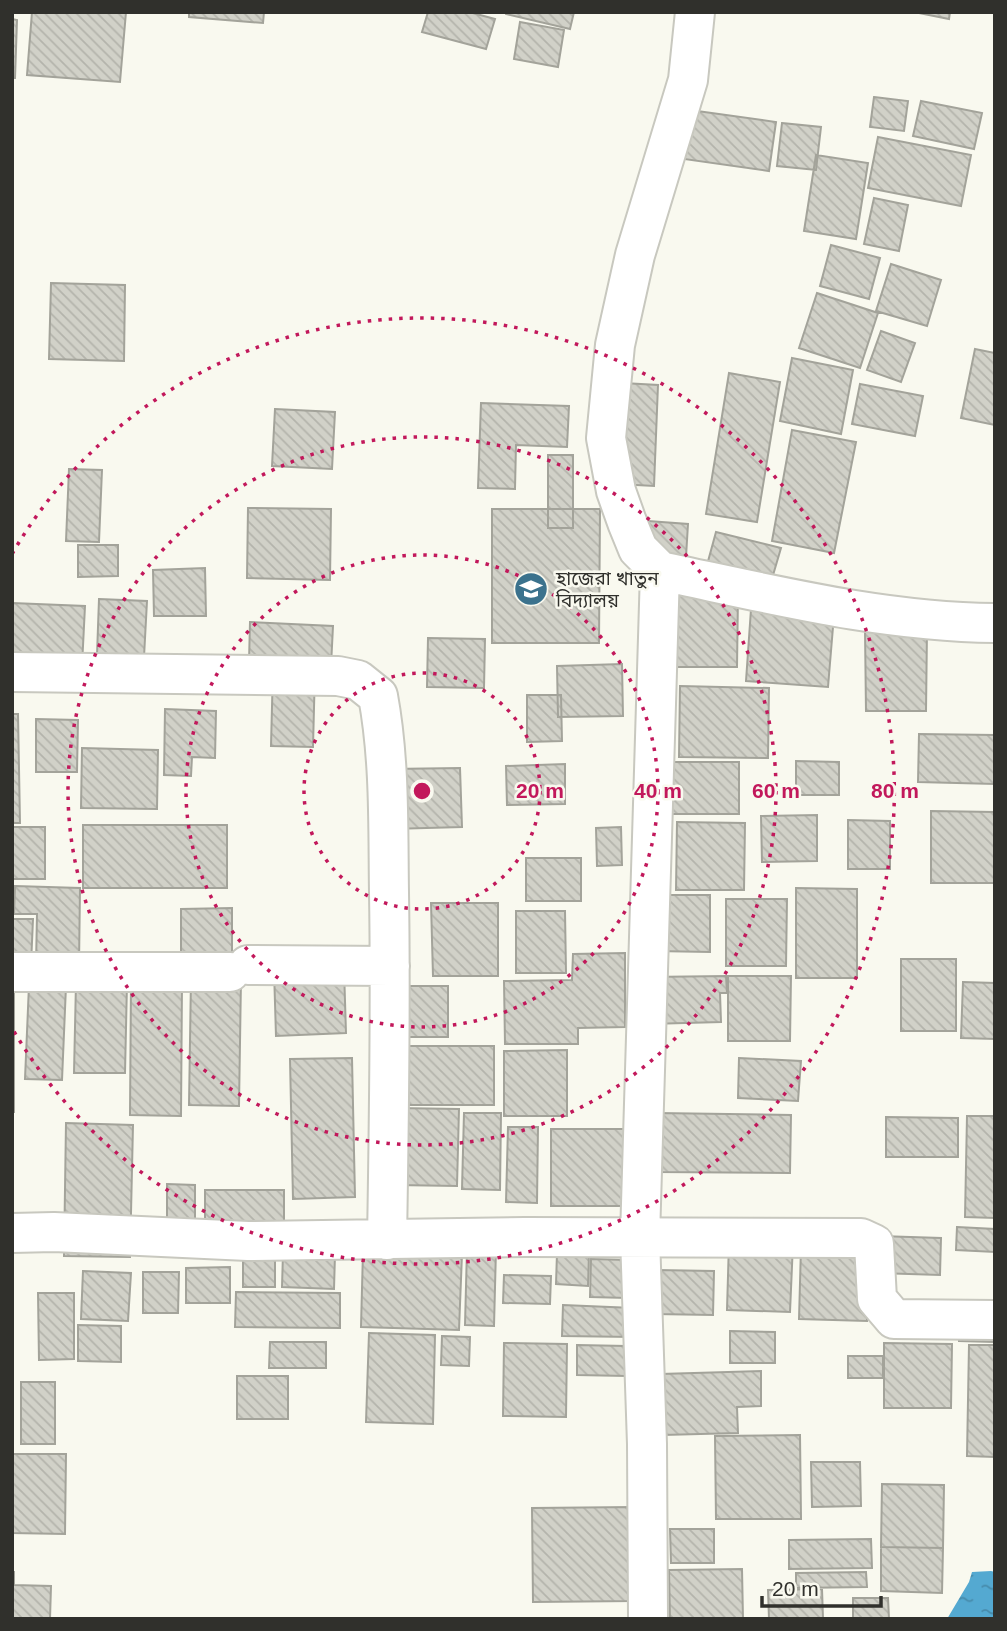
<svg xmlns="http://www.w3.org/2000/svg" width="1007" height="1631" font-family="Arial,'Noto Sans Bengali',sans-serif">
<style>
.water{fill:url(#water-ripples)}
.building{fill:url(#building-back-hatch);stroke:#a3a39a;stroke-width:2}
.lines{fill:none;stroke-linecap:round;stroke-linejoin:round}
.minor-casing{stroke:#c8c8bf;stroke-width:42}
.minor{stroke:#fff;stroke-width:38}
.ring{fill:none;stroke:#c2185b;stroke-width:3.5;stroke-dasharray:3.5 7}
.labels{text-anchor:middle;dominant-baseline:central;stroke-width:5;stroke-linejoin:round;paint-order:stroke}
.poi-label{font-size:19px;fill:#30302c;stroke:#f9f9ef;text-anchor:start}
.centre{fill:#c2185b;stroke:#f9f9ef;stroke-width:3.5}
.ring-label{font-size:21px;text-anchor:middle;font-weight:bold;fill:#c2185b;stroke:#f9f9ef;stroke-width:5;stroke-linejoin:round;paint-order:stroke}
</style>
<defs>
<pattern id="water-ripples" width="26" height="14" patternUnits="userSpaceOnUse" patternTransform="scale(1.75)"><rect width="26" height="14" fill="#54a9d1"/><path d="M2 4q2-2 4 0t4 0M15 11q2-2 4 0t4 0" fill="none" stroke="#468aaa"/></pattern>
<pattern id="building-back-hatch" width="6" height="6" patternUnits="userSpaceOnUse" patternTransform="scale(1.75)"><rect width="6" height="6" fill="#d1d1c8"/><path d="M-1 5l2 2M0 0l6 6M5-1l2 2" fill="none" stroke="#b4b4ac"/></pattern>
</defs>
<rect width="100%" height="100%" fill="#f9f9ef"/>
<!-- water -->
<path class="water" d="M991 1571 995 1572V1619H947L969 1582 972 1572Z"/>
<!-- building -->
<path class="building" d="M32 12H126L120 82 27 75Z
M189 12H264L263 23 189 17Z
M428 12H469L495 19 486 49 422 32Z
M506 12H574L570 29 506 14Z
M914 12H950L949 19Z
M12 19 17 20 15 78H12Z
M520 22 564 30 558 67 514 59Z
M874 97 908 101 904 131 870 127Z
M921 101 982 113 974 149 913 136Z
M690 110 776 122 769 171 684 159Z
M782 123 821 127 816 170 777 166Z
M878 137 971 155 961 206 868 188Z
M816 155 868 163 856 239 804 231Z
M874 198 908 205 899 251 864 244Z
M831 245 880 258 869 299 820 286Z
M891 264 941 280 927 326 876 311Z
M51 283 125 285 124 361 49 359Z
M817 293 878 313 860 368 799 348Z
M881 331 915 343 901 382 867 370Z
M975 349 995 353V425L961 418Z
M792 358 853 370 841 434 780 421Z
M729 373 780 382 757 522 706 514Z
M623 383 658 385 654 486 618 484Z
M860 384 923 396 915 436 852 424Z
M481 403 569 406 567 447 516 445 515 489 478 488Z
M275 409 335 412 332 469 272 466Z
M792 430 856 442 834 553 772 541Z
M548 455H573V528H548Z
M69 469 102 470 99 542 66 541Z
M248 508 331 509 330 580 247 578Z
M492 509H600L599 643H492Z
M648 521 688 524 686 557 646 553Z
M716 532 781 548 771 582 707 565Z
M78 545H118V576L78 577Z
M205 568 206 616H154L153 570Z
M671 594 738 595 737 667H670Z
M99 599 147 601 144 657 97 655Z
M12 603 85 606 82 666 12 663Z
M751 609 834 615 828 687 746 681Z
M250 622 333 626 331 666 249 662Z
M865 630H927L926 711H866Z
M428 638 485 639 484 688 427 687Z
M622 664 623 716 558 717 557 666Z
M273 668 315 669 313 747 271 746Z
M680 686 769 688 768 758 679 757Z
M527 695H561L562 741 527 742Z
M165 709 216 711 215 758 192 757 191 776 164 775Z
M12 714H18L20 823H12Z
M36 719 78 720 77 772H36Z
M919 734 995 735V784L918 782Z
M82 748 158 750 157 809 81 808Z
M796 761 839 762V795H796Z
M665 762H739V814H664Z
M565 764V804L507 805 506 766Z
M460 768 462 827 391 829 390 769Z
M931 811 995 812V883H931Z
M817 815V861L762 862 761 816Z
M848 820 890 821V869H848Z
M677 822 745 823 744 890H676Z
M83 825H227V888H83Z
M12 827H45V879H12Z
M621 827 622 865 597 866 596 828Z
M526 858H581V901H526Z
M15 886 80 888 79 965H36L37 914H14Z
M796 888 857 889V978H796Z
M654 895H710V952L655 951Z
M726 899H787L786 966H726Z
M431 903H498V976H433Z
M232 908V965H181V909Z
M516 911H565L566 973H516Z
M12 919H33L31 965 12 964Z
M625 953V1027L578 1028V1044H505L504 981 572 980 573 954Z
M901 959H956V1031H901Z
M344 969 346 1033 276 1036 274 970Z
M726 976 727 993H720L721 1022 649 1024 648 977Z
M728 976H791L790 1041H728Z
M191 978 241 979 239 1106 189 1105Z
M12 982H14V1112H12Z
M76 982 127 983 125 1073H74Z
M963 982 995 983V1039L961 1038Z
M131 983H182L181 1116 130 1115Z
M29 985 66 986 62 1080 25 1079Z
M397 986H448V1037H398Z
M403 1046H494V1105H403Z
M567 1050V1116H504V1051Z
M352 1058 355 1197 293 1199 290 1059Z
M739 1058 801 1061 798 1101 738 1098Z
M397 1108 459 1109 457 1186 396 1185Z
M464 1113H501L500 1190 462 1189Z
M657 1113 791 1115 790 1173 656 1172Z
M967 1116H995V1218L965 1217Z
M886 1117 958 1118V1157H886Z
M66 1123 133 1125 130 1257 64 1256Z
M508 1127H538L537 1203 506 1202Z
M551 1129H637L636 1206H551Z
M167 1184 195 1185V1254H167Z
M205 1190H284V1222L271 1259H205Z
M957 1227 995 1229V1252L956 1250Z
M879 1236 941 1238 940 1275 878 1273Z
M729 1242 793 1243 790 1312 727 1310Z
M801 1247 869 1249 867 1321 799 1319Z
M467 1248 496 1249 494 1326 465 1325Z
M363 1251 462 1254 459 1330 361 1327Z
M243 1253H275V1287H243Z
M283 1253 335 1254 334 1289 282 1287Z
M557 1253 589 1254 588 1286 556 1284Z
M591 1259 629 1260 628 1298 590 1297Z
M230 1267V1303H186V1268Z
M656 1270 714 1271 713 1315 655 1314Z
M83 1271 131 1273 128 1321 81 1319Z
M143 1272H179L178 1313H143Z
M504 1275 551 1276 550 1304 503 1303Z
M236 1292 340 1293V1328L235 1327Z
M38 1293H74V1359L39 1360Z
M563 1305 633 1308V1337L562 1336Z
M78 1325 121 1326V1362L78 1361Z
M959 1325 995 1326 994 1342 959 1341Z
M730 1331 775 1332V1363H730Z
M369 1333 435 1335 433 1424 366 1422Z
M442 1336 470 1337 469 1366 441 1365Z
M270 1342H326V1368H269Z
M504 1343 567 1344 566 1417 503 1416Z
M884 1343 952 1344 951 1408H884Z
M577 1345 626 1346V1376L577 1375Z
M969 1345H995V1457L967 1456Z
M848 1356H883V1378H848Z
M761 1371V1406L737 1407 738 1433 663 1435 661 1374Z
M237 1376H288V1419H237Z
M21 1382H55V1444H21Z
M800 1435 801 1519H716L715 1436Z
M12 1454H66L65 1534 12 1533Z
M811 1462H860L861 1506 812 1507Z
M882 1484 944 1485 943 1548 881 1547Z
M633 1507 634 1601 533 1602 532 1508Z
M670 1529H714V1563H671Z
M871 1539 872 1568 789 1569V1540Z
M881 1547 943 1548 942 1593 881 1591Z
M742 1569 743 1619H670L669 1570Z
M12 1572H14V1585L51 1586 50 1619H12Z
M866 1572 867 1587 796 1588V1573Z
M822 1589 823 1618 769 1619 768 1590Z
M853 1598H888L889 1619H853Z"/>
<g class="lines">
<!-- minor casing -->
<g class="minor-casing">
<path id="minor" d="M695 12 688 80 635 255 615 345 606 438 616 491 627 522 638 549 660 571C771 594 881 622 995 623
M12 672 338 676 358 680 378 696C390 761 388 827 389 893 391 1009 389 1124 387 1240
M248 965 390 966
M12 972H230
M12 1233 54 1232 248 1241 525 1237 861 1238 874 1244 877 1299 894 1319 995 1320
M648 1619 647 1444 640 1237 660 571"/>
</g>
<!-- minor -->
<use href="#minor" class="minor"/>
</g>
<!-- distance rings -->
<g class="ring">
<circle cx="422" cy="791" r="118"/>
<circle cx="422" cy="791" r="236"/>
<circle cx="422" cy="791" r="354"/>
<path d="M12 554A473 473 0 1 1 12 1028"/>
</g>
<!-- icons -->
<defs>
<g id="school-disc" transform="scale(1.75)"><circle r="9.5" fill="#3b728d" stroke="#f9f9ef"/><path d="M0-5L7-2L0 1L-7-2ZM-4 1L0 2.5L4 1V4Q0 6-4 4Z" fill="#fff"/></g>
</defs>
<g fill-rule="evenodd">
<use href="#school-disc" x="531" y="589"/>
</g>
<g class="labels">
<!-- poi labels -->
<g class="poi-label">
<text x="556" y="578">হাজেরা খাতুন<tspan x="556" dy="22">বিদ্যালয়</tspan></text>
</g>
</g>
<circle cx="422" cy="791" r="10" class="centre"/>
<g class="ring-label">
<text x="540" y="798">20 m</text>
<text x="658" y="798">40 m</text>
<text x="776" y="798">60 m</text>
<text x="895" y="798">80 m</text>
</g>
<!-- border -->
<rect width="1007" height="1631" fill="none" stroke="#30302c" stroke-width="28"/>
<!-- scale -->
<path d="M762 1596v10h119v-10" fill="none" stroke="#30302c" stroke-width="3.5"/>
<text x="772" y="1596" font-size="21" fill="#30302c" stroke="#f9f9ef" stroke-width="5" paint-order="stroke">20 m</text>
</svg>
